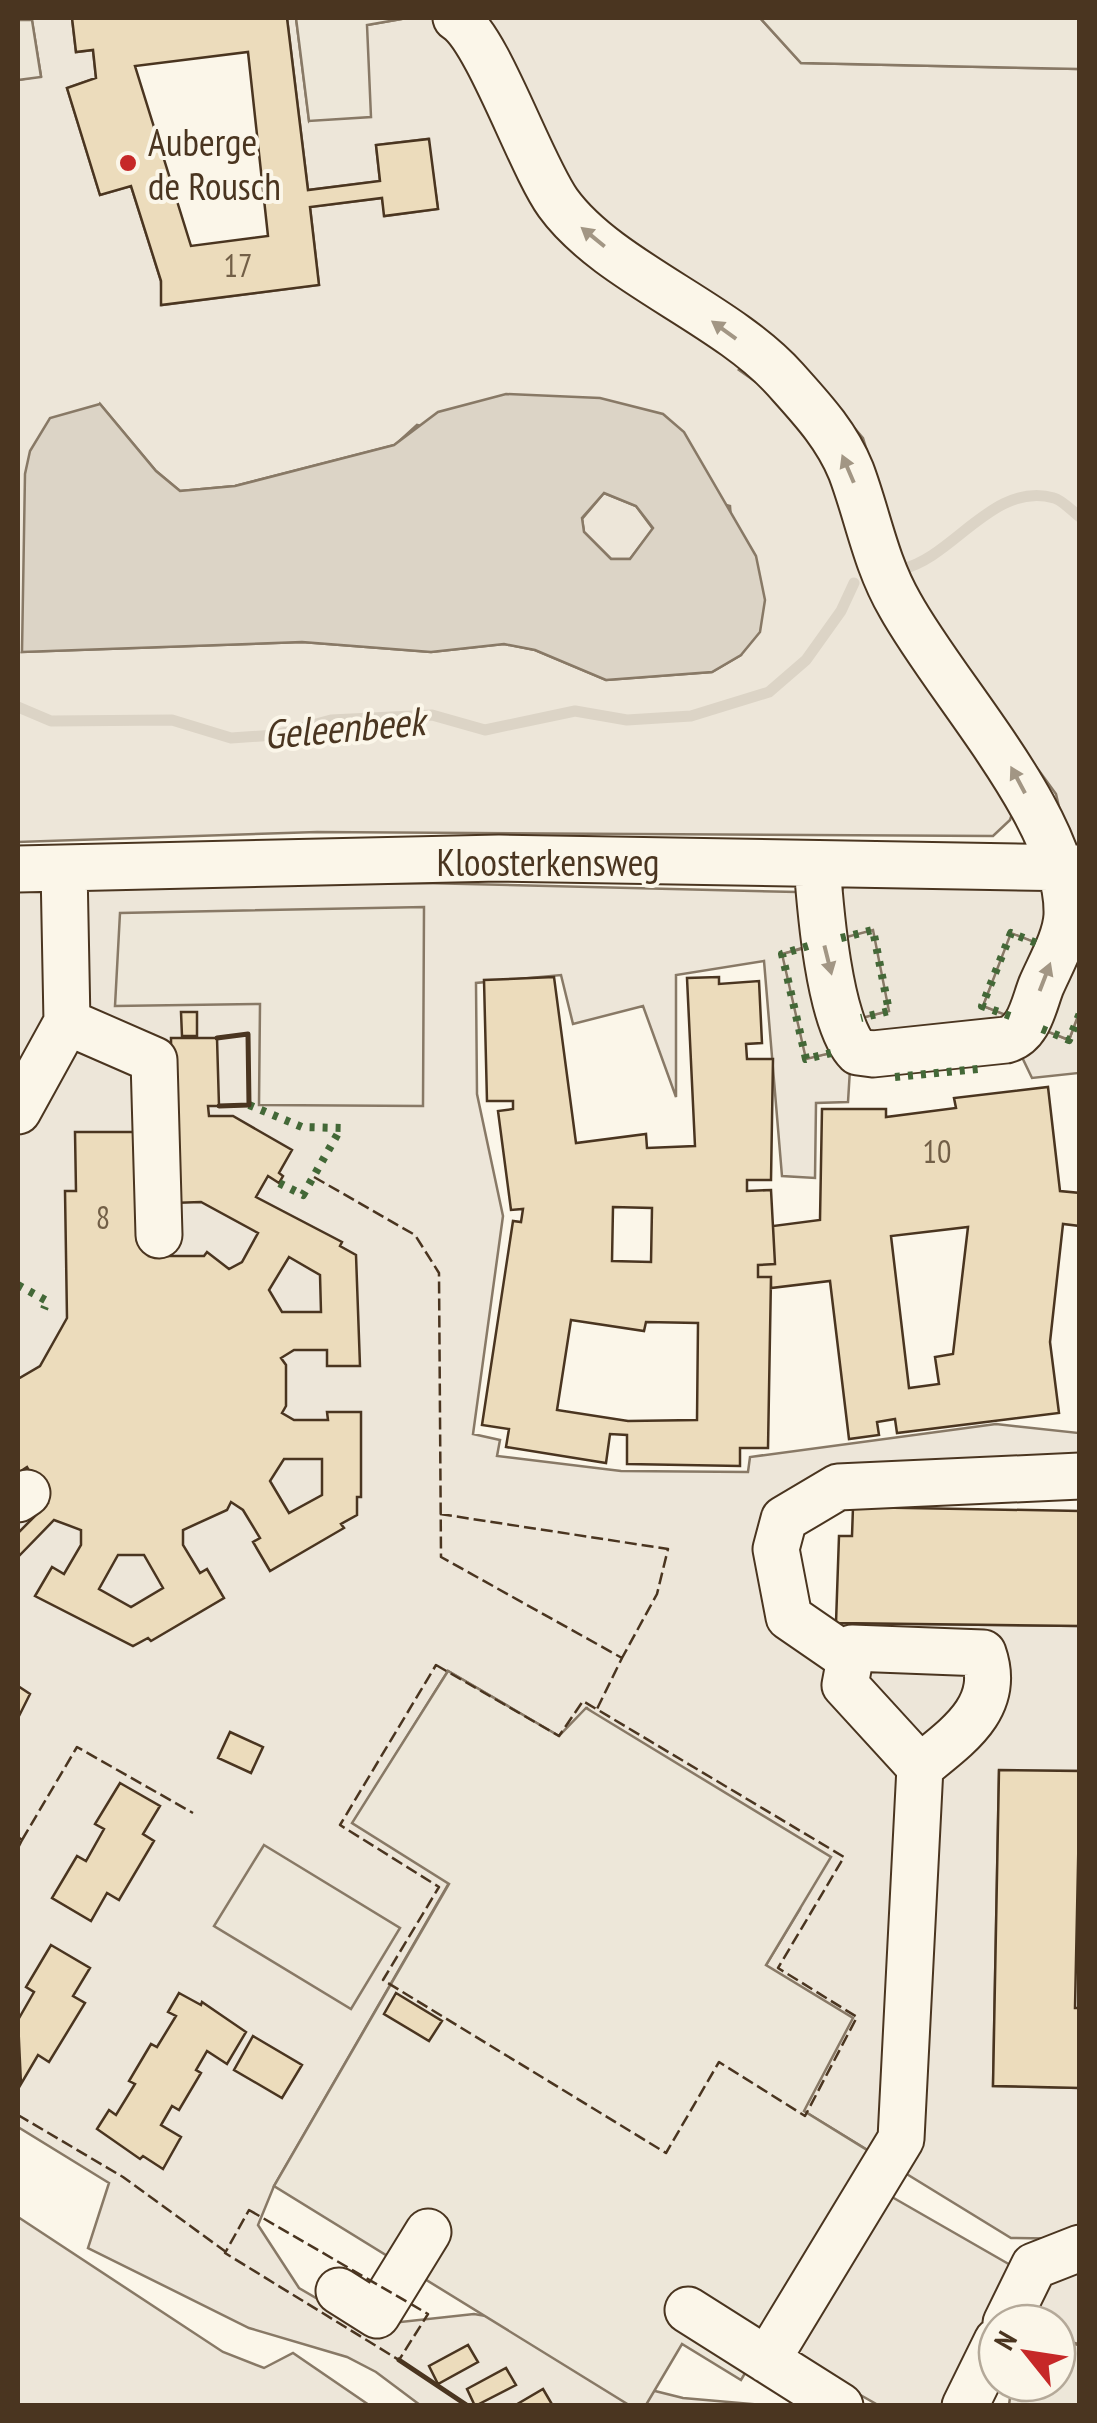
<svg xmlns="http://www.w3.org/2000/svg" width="1097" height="2423" font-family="'PT Sans Narrow',sans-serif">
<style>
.green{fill:#ede6d9;stroke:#887966;stroke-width:2.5;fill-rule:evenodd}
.parking{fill:#ede7d9;stroke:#887966;stroke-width:2.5}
.water{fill:#dcd4c6;stroke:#887966;stroke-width:2.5;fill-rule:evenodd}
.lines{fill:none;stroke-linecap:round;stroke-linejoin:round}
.stream{stroke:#dcd4c6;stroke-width:11}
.building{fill:#ecdcbc;stroke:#4a3520;stroke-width:2.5;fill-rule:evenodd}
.minor-casing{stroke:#4a3520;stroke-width:49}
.minor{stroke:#fbf6e9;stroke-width:45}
.hedge{stroke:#436837;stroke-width:8;stroke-dasharray:5 8;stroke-linecap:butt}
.fence{stroke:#4a3520;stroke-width:2.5;stroke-dasharray:12 5;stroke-linecap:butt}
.wall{stroke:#4a3520;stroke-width:5}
.oneway{fill:#a29684}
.poi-dot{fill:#c62828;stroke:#fbf6e9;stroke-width:4}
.labels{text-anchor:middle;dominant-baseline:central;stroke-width:8;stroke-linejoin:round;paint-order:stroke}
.number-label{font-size:32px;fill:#725f47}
.poi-label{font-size:38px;fill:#4a3520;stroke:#fbf6e9;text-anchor:start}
.street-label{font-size:38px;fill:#4a3520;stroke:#fbf6e9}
.water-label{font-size:40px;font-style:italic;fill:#4a3520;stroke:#fbf6e9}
</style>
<rect width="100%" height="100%" fill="#fbf6e9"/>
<!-- green -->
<path class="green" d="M18 18H72L76 52 93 50 96 78 67 88 100 195 131 186 161 281 162 305 319 285 310 207 382 198 385 216 438 209 428 139 376 145 380 181 308 190 287 18H296L309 120 367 25 407 18H760L801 63 1079 69V929L1039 944 1012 934 983 1006 1010 1016 1003 1024 868 1035 861 1018 888 1011C863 972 825 933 844 885L1078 888 1056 794 936 629 905 574 863 438 817 384 770 347 739 370 800 413 1014 808 1010 820 993 836 317 832 18 842V80L41 76 32 21ZM100 404 156 471 180 491 235 486 395 445 417 425 730 506 741 655 712 672 606 680 535 650 504 644 431 652 302 642 22 652Z
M604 493 636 506 653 529 630 559H611L584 532 582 519Z
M423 883 797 892 808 946 783 954 807 1058 831 1053 850 1069 848 1102 816 1103 815 1178 782 1176 764 961 676 975V1097L643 1006 573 1024 561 975 476 983 477 1094 503 1216 473 1434 500 1440 497 1456 621 1471 748 1472 750 1457 996 1424 1079 1433V1463L769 1513 771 1600 836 1623 1079 1626V1771H999L993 2086 1079 2088V2344L1057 2339V2323H1035L1033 2319V2287L1076 2239 1011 2238 804 2111 766 1965 800 1909 587 1708 559 1736 448 1671 353 1823 449 1883 274 2186 258 2225 299 2288 364 2326 474 2314 492 2317 643 2388 683 2398 763 2405H420L376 2372 347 2357 249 2328 88 2248 109 2183 18 2127V887Z
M1079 1013V1073L1032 1078 1020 1053 1042 1029 1069 1040Z
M885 2193 1019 2270 942 2405H878L792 2356Z
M18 2217 223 2352 264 2368 293 2353 369 2405H18Z"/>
<!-- parking -->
<path class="parking" d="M296 18H407L367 25 371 117 309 121Z
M760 18H1079V69L801 63Z
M18 20H32L41 77 18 80Z
M424 907 423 1106 259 1105 260 1004 115 1006 120 913Z
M1079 929V1013L1069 1040 983 1006 1011 933 1039 944Z
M873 930 889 1011 861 1018 831 1053 806 1059 782 954Z
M448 1671 559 1736 586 1708 831 1857 766 1965 853 2018 804 2111 875 2155 741 2380 682 2344 646 2405H629L274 2186 449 1884 352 1823Z
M264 1845 400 1928 351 2009 214 1926Z
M1057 2341 1079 2345V2405H1009L1012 2383H1057Z"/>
<!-- water -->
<path class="water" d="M506 394 600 398 663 414 684 432 756 556 765 600 760 632 741 655 712 672 606 680 535 650 504 644 431 652 302 642 22 652 25 474 30 451 50 418 100 404 156 471 180 491 235 486 394 445 438 412ZM604 493 636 506 653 528 630 559H611L584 532 582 518Z"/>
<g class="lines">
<!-- stream -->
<path class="stream" d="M902 569C954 557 993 481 1054 498 1062 500 1072 511 1080 517
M18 707 51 721 172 720 231 738 275 735 331 720 432 715 485 730 575 711 627 720 691 716 769 692 806 660 841 611 854 583"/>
</g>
<!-- building -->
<path class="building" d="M72 18H287L308 190 380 181 376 145 429 139 438 209 384 216 382 198 310 207 319 285 161 305V281L131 186 100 195 67 88 96 78 93 50 76 52ZM248 52 268 236 191 246 135 66Z
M554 977 576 1143 646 1134 647 1148 695 1146 687 978 719 977V984L759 981 762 1043 746 1044 747 1059H773L771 1180H747V1191L771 1190 775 1264 758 1265V1277H771L768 1448H740V1466L627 1464V1435L610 1434 606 1463 506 1447 509 1429 482 1425 513 1221 521 1222 523 1209 511 1210 498 1111 513 1109V1101H487L484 980ZM613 1207 652 1208 651 1262 612 1261ZM571 1320 644 1331 646 1322 698 1323 697 1420 628 1421 557 1410Z
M181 1012H197V1036H182Z
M171 1038H217L219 1106H208L209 1116H233L292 1150 279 1173 283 1176 279 1183 268 1176 256 1197 342 1242 340 1246 356 1255 360 1366H327V1350H294L281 1358 286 1365V1406L282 1413 294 1420H328L327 1412H361V1497H357V1515L341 1524 344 1528 270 1571 253 1542 260 1538 243 1510 231 1502 227 1510 183 1530V1545L200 1573 207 1569 224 1598 151 1641 148 1638 133 1646 35 1596 52 1567 64 1574 81 1545V1530L54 1520 18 1557V1533L48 1503 27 1467 18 1473V1379L40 1366 67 1318 65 1191H76L75 1132H140L148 1191 149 1256H204L207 1252 229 1269 242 1262 258 1233 201 1202 172 1203ZM289 1257 320 1275 321 1312H282L269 1290ZM284 1459H322V1495L289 1513 270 1481ZM118 1555H144L163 1588 131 1607 99 1589Z
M1048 1087 1060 1191 1080 1193V1226L1063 1224 1050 1342 1059 1413 897 1433 895 1419 877 1422 879 1435 849 1439 830 1281 771 1288V1277H758V1265L775 1264 773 1226 820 1220 822 1109H886V1117L956 1108 954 1098ZM968 1227 953 1354 935 1357 939 1384 909 1388 891 1236Z
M853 1507 1080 1511V1626L836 1623 839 1536H852Z
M18 1686 30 1694 18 1718Z
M230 1732 263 1747 251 1773 218 1758Z
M999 1770 1080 1771 1075 2008H1080V2088L993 2086Z
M120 1783 160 1806 143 1834 154 1841 119 1900 107 1893 91 1921 52 1898 77 1856 86 1861 104 1829 95 1824Z
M51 1945 90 1968 73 1996 85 2003 49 2062 38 2055 21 2084 18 2020 34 1992 26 1987Z
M179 1993 201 2005 202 2002 246 2032 227 2064 207 2051 196 2070 201 2073 179 2110 172 2106 161 2125 181 2137 163 2169 143 2156 140 2159 97 2129 109 2110 116 2115 135 2084 129 2081 151 2044 157 2047 176 2016 168 2012Z
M396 1993 442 2021 429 2041 384 2014Z
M253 2036 302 2065 282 2098 234 2070Z
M468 2345 478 2362 438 2384 429 2366Z
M506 2368 516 2385 475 2406 467 2389Z
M543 2389 553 2406H514Z"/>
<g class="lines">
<!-- minor casing -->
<g class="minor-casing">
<path id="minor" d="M456 18C488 38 530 164 558 203 607 271 726 313 785 379 810 407 836 434 851 471 868 516 875 562 900 605 946 689 1070 820 1067 915 1066 938 1050 965 1041 986 1033 1007 1029 1034 1006 1040L873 1054 858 1052C829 1024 820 905 817 864
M18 869 499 858 1080 868
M67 1022 154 1060 159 1235
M18 1111 67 1022 64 868
M18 1499 27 1493
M850 1659 789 1617 776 1549 784 1519 838 1487 1080 1476
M339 2291 377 2315 428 2232
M688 2310 840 2406
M1006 2323 1034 2266 1080 2248
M767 2360 901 2139 920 1767C958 1736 1002 1707 983 1653L852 1648 845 1685 920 1767
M965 2406 997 2341"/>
</g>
<!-- minor -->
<use href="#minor" class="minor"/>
<!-- hedge -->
<path class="hedge" d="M841 938 873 930 889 1011 861 1018
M808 946 782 954 806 1059 831 1053
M1010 1016 982 1006 1011 933 1039 944
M1042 1029 1069 1040 1080 1013
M895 1077 978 1069
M249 1105 302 1127 341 1128 303 1195 279 1183
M18 1285 47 1301 44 1309"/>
<!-- fence -->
<path class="fence" d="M314 1177 415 1235 439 1273 441 1557 622 1658 597 1709
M440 1514 668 1549 657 1594 622 1658
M436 1665 559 1736 583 1701 844 1857 778 1968 857 2017 805 2116 719 2062 666 2153 383 1980 439 1887 340 1825Z
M18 1837 22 1840 18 1848
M22 1840 77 1747 193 1813
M18 2115 123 2177 226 2252
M249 2210 428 2314 399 2360 225 2253Z"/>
<!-- wall -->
<path class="wall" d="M217 1038 248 1034 249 1105 219 1106
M399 2360 468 2406"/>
</g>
<!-- one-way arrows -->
<defs><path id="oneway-solid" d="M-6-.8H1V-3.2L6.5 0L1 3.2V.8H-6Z" transform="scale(2.5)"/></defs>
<g class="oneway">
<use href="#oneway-solid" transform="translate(593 237) rotate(-141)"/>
<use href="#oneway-solid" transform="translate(724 330) rotate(-144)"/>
<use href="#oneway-solid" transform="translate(848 469) rotate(-113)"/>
<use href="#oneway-solid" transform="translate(1018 780) rotate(-118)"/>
<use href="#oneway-solid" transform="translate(828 960) rotate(76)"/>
<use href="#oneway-solid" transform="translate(1045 977) rotate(-69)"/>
</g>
<!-- markers -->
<circle class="poi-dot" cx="128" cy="163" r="10"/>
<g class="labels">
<!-- number labels -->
<g class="number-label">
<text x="238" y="265">17</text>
<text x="937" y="1151">10</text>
<text x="103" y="1217">8</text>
</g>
<!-- poi labels -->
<g class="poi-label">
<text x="148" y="141">Auberge<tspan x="148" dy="44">de Rousch</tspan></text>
</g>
<!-- street labels -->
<g class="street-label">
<text x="548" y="861">Kloosterkensweg</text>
</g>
<!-- water labels -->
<g class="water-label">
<text transform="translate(344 727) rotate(-5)">Geleenbeek</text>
</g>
</g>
<!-- border -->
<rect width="1097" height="2423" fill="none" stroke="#4a3520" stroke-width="40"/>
<!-- north arrow -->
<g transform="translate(1027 2353) rotate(300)"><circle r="48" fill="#fbf6e9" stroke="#b4a999" stroke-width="2.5"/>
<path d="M0-8L18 38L0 25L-18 38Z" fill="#c62828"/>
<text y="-15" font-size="28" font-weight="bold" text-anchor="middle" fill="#4a3520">N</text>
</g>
</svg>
